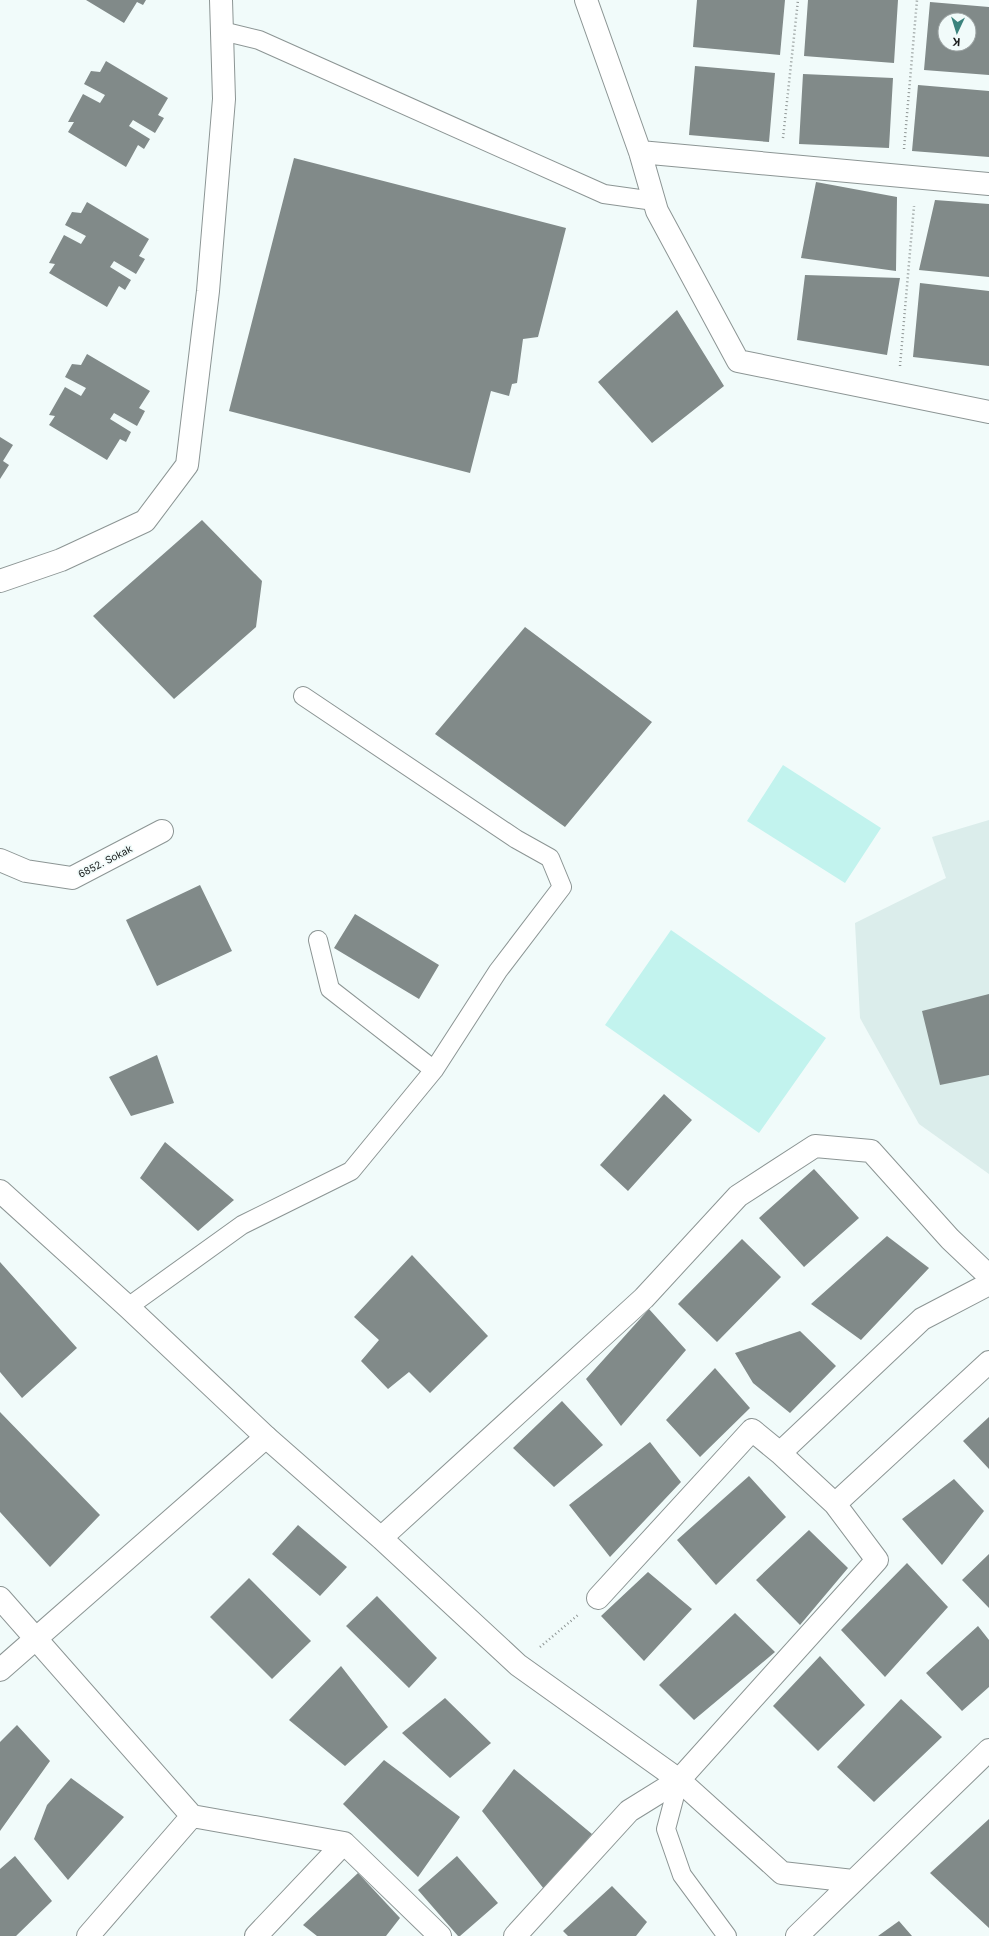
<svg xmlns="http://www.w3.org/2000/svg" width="989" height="1936" font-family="Inter,sans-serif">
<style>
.built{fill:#dbedeb}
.green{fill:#c2f3ee}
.building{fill:#818a89;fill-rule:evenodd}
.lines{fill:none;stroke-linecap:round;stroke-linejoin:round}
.lane-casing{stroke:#8c9594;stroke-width:20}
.street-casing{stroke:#8c9594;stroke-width:24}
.secondary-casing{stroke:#8c9594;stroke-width:24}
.path{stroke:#8f9695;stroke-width:2.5;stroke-dasharray:1 3;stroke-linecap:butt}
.lane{stroke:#fff;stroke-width:18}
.street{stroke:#fff;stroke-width:22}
.secondary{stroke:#fff;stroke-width:22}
.labels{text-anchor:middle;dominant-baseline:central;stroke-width:3.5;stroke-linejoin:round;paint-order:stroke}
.street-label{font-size:10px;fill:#1a1d1d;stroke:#f1fbfa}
</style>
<rect width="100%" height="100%" fill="#f1fbfa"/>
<!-- built -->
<path class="built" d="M989 820V1174L919 1124 860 1018 855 923 946 878 932 837Z"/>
<!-- green -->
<path class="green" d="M783 765 881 828 845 883 747 821Z
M671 930 826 1038 759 1133 605 1025Z"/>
<!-- building -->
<path class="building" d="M86 0H146L143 5 137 2 124 23Z
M697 0H785L780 55 693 47Z
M808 0H898L894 63 804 56Z
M930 2 989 7V75L924 70ZM945 20H969V44H945Z
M106 61 168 98 158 115 164 118 155 133 133 120 129 126 150 139 144 149 138 145 126 167 68 132 74 122H68L83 94 100 103 105 95 84 84 91 71 100 72Z
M695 66 775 73 769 142 689 135Z
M803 74 893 78 889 148 799 144Z
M918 85 989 91V157L912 151Z
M294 158 566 228 538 337 523 339 517 383 512 384 509 396 491 391 470 473 229 411Z
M816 182 897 197 896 271 801 258Z
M935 200 989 204V277L919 270Z
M87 202 149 239 139 256 145 259 136 274 114 261 110 267 131 280 125 290 119 286 107 307 49 273 55 264 49 263 64 235 81 244 86 236 65 225 72 212 81 213Z
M805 275 900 278 887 355 797 340Z
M920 283 989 291V366L913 357Z
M677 310 724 386 652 443 598 382Z
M87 354 150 391 139 408 145 411 137 426 114 413 110 419 131 432 126 442 120 439 107 460 49 425 55 416 49 415 65 387 81 396 86 388 65 377 72 364 81 365Z
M0 437 13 445 3 461 9 465 0 479Z
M202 520 262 581 256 627 174 699 93 616Z
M525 627 652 722 565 827 435 734Z
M200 885 232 951 157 986 126 920Z
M355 914 439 965 419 999 334 948Z
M989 994V1075L940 1085 922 1011Z
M157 1055 174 1103 131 1116 109 1077Z
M664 1094 692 1120 628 1191 600 1165Z
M165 1142 234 1200 198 1231 140 1178Z
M814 1169 859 1218 804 1267 759 1218Z
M887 1236 929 1268 861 1340 811 1304Z
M742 1239 781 1277 717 1342 678 1304Z
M412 1255 488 1336 430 1393 409 1372 388 1389 361 1361 379 1340 354 1317Z
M0 1262 77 1348 22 1398 0 1372Z
M649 1309 686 1350 621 1426 586 1379Z
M800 1331 836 1366 790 1413 753 1383 735 1353Z
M715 1368 750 1408 700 1457 666 1420Z
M562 1401 603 1445 554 1487 513 1448Z
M0 1412 100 1515 50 1567 0 1512Z
M989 1417V1469L963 1441Z
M650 1442 681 1482 610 1557 569 1505Z
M749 1476 786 1517 716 1585 677 1540Z
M954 1479 984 1511 942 1565 902 1519Z
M298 1525 347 1567 320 1596 272 1554Z
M809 1530 848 1568 800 1625 756 1580Z
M989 1554V1608L962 1580Z
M907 1563 948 1607 885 1677 841 1630Z
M648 1572 692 1609 644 1661 601 1616Z
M249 1578 311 1641 272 1679 210 1617Z
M377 1596 437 1658 409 1688 346 1626Z
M735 1613 775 1652 694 1720 659 1685Z
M978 1626 989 1640V1687L962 1711 926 1673Z
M820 1656 865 1705 818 1751 773 1706Z
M341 1666 388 1727 345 1766 289 1720Z
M445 1698 491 1743 450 1778 402 1733Z
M901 1699 942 1737 874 1802 837 1767Z
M17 1725 50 1761 0 1831V1742Z
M384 1760 460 1817 418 1877 343 1804Z
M514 1769 592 1834 544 1889 482 1811Z
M71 1778 124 1817 68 1880 34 1839 47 1805Z
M989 1819V1928L930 1873Z
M15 1856 52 1901 16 1936H0V1869Z
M457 1856 498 1903 460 1936H458L418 1890Z
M358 1873 400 1918 386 1936H317L303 1925Z
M612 1886 647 1922 636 1936H568L563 1931Z
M899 1921 912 1936H878Z"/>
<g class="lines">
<!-- lane casing -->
<g class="lane-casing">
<path id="lane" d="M222 31 259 40 604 194 654 201
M318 940 330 989 434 1070
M128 1307 242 1225 351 1171 434 1070 498 971 562 887 550 858 516 839 303 696
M679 1780 666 1829 682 1875 727 1936"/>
</g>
<!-- street casing -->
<g class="street-casing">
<path id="street" d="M586 0 640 152 657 211 738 361 989 412
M640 152 989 184
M0 581 61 560 145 521 187 465 208 291 224 99 221 0
M0 860 26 871 72 878 162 831
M266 1437 381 1538 518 1665 679 1780 782 1873 853 1881
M780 1453 835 1504
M381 1538 644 1298 738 1196 815 1146 871 1151 950 1239 989 1276
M0 1598 192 1816 88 1936
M598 1598 752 1430 780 1453 922 1319 989 1284
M192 1816 344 1843 440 1936
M256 1936 344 1843
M515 1936 629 1811 679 1780 877 1560 835 1504 989 1362
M797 1936 989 1750"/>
</g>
<!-- secondary casing -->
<g class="secondary-casing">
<path id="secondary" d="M0 1191 128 1307 266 1437 0 1670"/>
</g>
<!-- path -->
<path class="path" d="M783 138 798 0
M904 149 917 0
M900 366 914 206
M540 1647 578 1615"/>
<!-- lane -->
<use href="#lane" class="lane"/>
<!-- street -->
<use href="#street" class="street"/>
<!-- secondary -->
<use href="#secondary" class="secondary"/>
</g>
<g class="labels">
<!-- street labels -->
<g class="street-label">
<text transform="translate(105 861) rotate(-27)">6852. Sokak</text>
</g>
</g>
<!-- north arrow -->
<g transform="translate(957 32) rotate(184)"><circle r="19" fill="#f1fbfa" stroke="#9ba2a2"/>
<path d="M0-3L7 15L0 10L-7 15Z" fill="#3b837d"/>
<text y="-6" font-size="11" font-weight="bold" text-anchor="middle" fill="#1a1d1d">K</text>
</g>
</svg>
